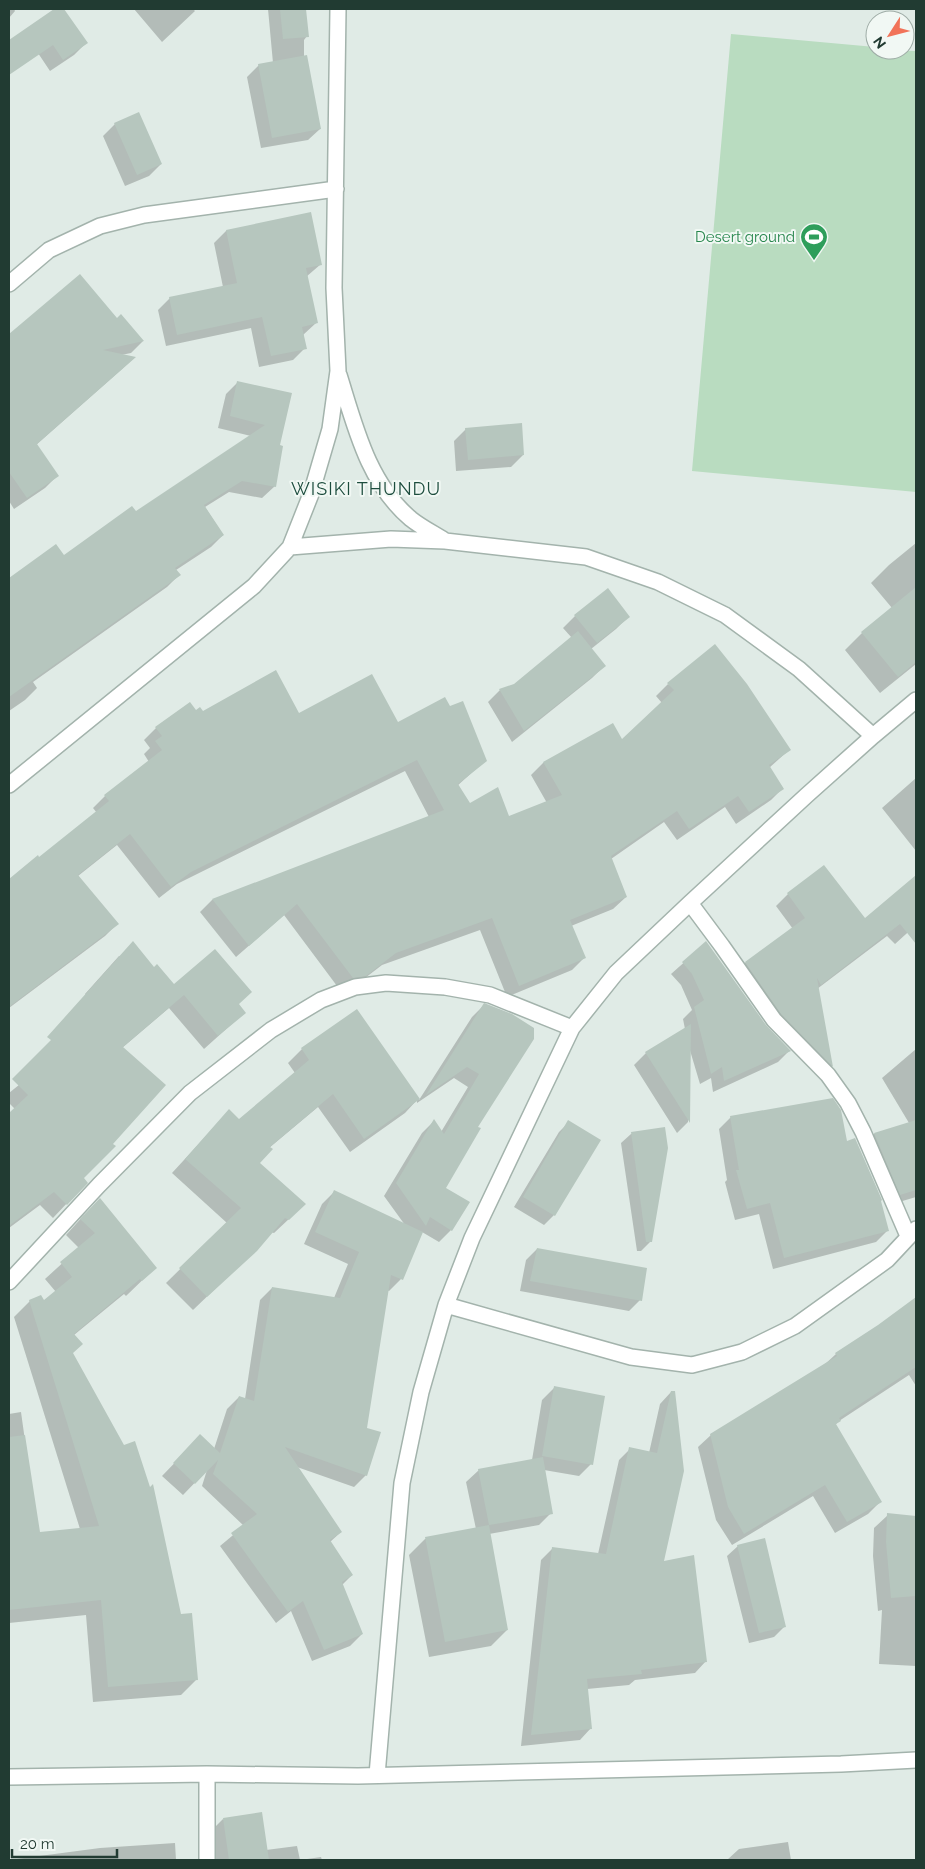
<svg xmlns="http://www.w3.org/2000/svg" width="925" height="1869" font-family="Raleway,sans-serif">
<style>
.green{fill:#b9dcc0}
.shadow{fill:#0003}
.building{fill:#b6c6be}
.lines{fill:none;stroke-linecap:round;stroke-linejoin:round}
.minor-casing{stroke:#a3b3ac;stroke-width:18}
.minor{stroke:#fff;stroke-width:15}
.labels{text-anchor:middle;dominant-baseline:central;stroke-width:4;stroke-linejoin:round;paint-order:stroke}
.leisure-label{font-size:15px;fill:#27864d;stroke:#f1f8f4;text-anchor:end}
.quarter-label{font-size:18px;letter-spacing:1px;fill:#1d4d3e;stroke:#f1f8f4}
</style>
<rect width="100%" height="100%" fill="#e0ebe6"/>
<!-- green -->
<path class="green" d="M731 34 875 47V50L916 51V492L692 471Z"/>
<!-- shadow -->
<path class="shadow" d="M9 9H14L15 11 9 18Z
M134 9H193L195 11 162 42Z
M268 9H305L307 36 304 40V57L320 129 308 140 261 148 247 77 259 65 273 63Z
M48 38 86 43 74 55 50 71 36 50Z
M115 124 161 164 149 176 125 186 103 136Z
M310 213 321 264 306 277 316 323 303 335 305 348 293 360 259 367 251 328 166 346 158 310 170 298 223 287 214 243 226 231Z
M80 276 117 320 121 316 143 341 131 353 121 355 134 358 122 369 36 445 57 476 45 488 14 509 9 501V336Z
M238 382 279 446 275 486 262 498 229 492 205 507 223 535 211 547 176 570 179 575 167 587 33 682 37 688 25 700 9 711V580L56 545 64 557 135 513 251 436 218 428 226 394Z
M466 429 523 455 511 467 456 471 454 441Z
M916 543V664L880 693 845 650 862 633 892 608 871 583 889 565Z
M575 616 628 617 616 629 591 649 604 666 592 678 512 742 488 702 500 690 514 685 572 638 563 628Z
M668 684 789 750 769 768 783 788 771 800 736 824 725 807 677 840 664 822 611 859 626 897 613 909 571 926 584 958 572 970 507 997 480 930 382 965 352 988 340 990 284 915 236 957 200 912 212 900 429 817 405 771 177 884 159 898 117 845 78 876 117 924 105 936 9 1008V880L38 857 39 859 97 813 93 808 105 796 149 762 144 754 150 748 144 740 156 728 196 712 299 714 397 724 486 760 457 786 470 805 509 818 547 803 531 775 543 763 613 725 622 741 662 703 656 696Z
M916 778V851L882 808Z
M823 867 865 920 916 876V925L895 944 887 936 817 989 832 1066 820 1078 733 975 745 963 793 929 776 906 788 894Z
M706 943 765 1026 789 1051 778 1062 713 1092 711 1078 700 1084 689 1047 688 1122 677 1133 634 1065 646 1053 685 1029 683 1019 692 1010 681 985 671 974Z
M119 956 154 969 174 986 238 1005 244 1013 204 1049 169 1008 122 1048 82 1178 86 1183 53 1218 40 1205 9 1228V1115L15 1109 9 1103V1093L102 1018 85 994Z
M484 1005 476 1127 444 1188 451 1230 439 1242 422 1232 401 1279 389 1291 387 1290 366 1428V1475L354 1487 297 1467 341 1532 330 1542 352 1575 342 1585 362 1634 350 1646 312 1661 291 1611 276 1623 220 1546 244 1526 202 1486 207 1470 183 1495 162 1476 189 1448 214 1449 227 1409 239 1397 245 1399 260 1300 272 1288 334 1298 348 1264 304 1244 322 1204 334 1192 405 1225 384 1196 422 1133 434 1121 441 1132 468 1087 454 1078 417 1103V1100L405 1113 350 1152 318 1107 269 1148 258 1163 290 1218 274 1233 271 1232 241 1264 193 1310 166 1283 227 1223 172 1173 229 1111 239 1120 295 1073 288 1063 302 1049 356 1011 419 1100 472 1017Z
M916 1049V1197L889 1205 863 1145 874 1134 909 1123 882 1078Z
M731 1117 846 1142 880 1201 887 1231 876 1242 773 1269 759 1214 735 1220 725 1182 727 1180 719 1129Z
M569 1122 554 1215 544 1225 514 1207 559 1132Z
M664 1128 651 1241 641 1251H637L621 1143 631 1134Z
M84 1215 155 1268 126 1296 124 1294 74 1335 72 1354 180 1615 196 1680 181 1695 93 1702 86 1615 9 1623V1414L21 1412 38 1534 80 1529 14 1317 30 1301 44 1302 56 1292 45 1279 79 1248 66 1235Z
M537 1249 640 1300 629 1311 520 1291 526 1260Z
M916 1298V1386L909 1375 839 1421 835 1425 880 1502 868 1514 835 1533 813 1496 732 1545 716 1520 698 1447 711 1435 823 1366 836 1354 879 1326Z
M554 1388 591 1464 579 1476 544 1470 551 1513 539 1525 489 1534 507 1630 491 1646 429 1657 409 1555 425 1539 476 1529 466 1482 479 1470 532 1460 542 1400Z
M671 1392 663 1563 706 1661 695 1673 635 1680 629 1685 587 1689 591 1728 580 1740 521 1746 541 1560 552 1549 598 1554 619 1460 630 1449 649 1453 660 1404Z
M888 1515 916 1517V1666L879 1664 882 1610 878 1611 873 1556 874 1528Z
M738 1546 785 1626 774 1637 749 1643 727 1556Z
M223 1819 266 1850 297 1846 300 1860 321 1857 322 1860H211L207 1835Z
M788 1842 791 1860H727L739 1849Z
M175 1843 176 1860H9L100 1848Z"/>
<!-- building -->
<path class="building" d="M54 9H64L88 43 63 60 53 45 9 75V40Z
M280 9H306L309 37 283 39Z
M307 55 321 129 272 138 258 64Z
M139 112 162 164 137 175 114 123Z
M311 212 322 265 306 268 318 323 302 327 307 349 271 356 262 317 177 335 169 297 237 283 226 230Z
M80 274 117 318 121 314 144 341 103 350 136 357 37 444 59 476 27 498 9 472V334Z
M237 381 292 393 280 445 283 446 276 487 242 481 204 505 224 535 175 568 181 575 9 697V578L56 544 64 555 132 506 136 511 265 425 230 416Z
M522 423 524 455 468 460 465 428Z
M916 587V662L898 677 861 632Z
M608 588 630 617 597 643 574 615Z
M578 631 606 666 524 731 499 689 514 684Z
M715 644 747 684 791 750 769 765 784 789 749 812 738 796 689 829 677 811 611 856 627 897 570 920 586 958 519 986 492 918 396 953 366 976 353 978 297 904 249 946 212 899 444 810 417 760 191 872 171 887 130 834 78 875 119 924 9 1007V879L38 855 39 857 109 801 104 795 162 750 155 741 162 736 155 727 190 702 196 710 200 707 203 711 276 670 299 713 372 674 398 722 445 697 450 706 463 701 487 761 458 784 470 803 498 787 509 816 562 795 543 762 613 723 622 739 674 690 667 683Z
M824 865 865 918 916 875V944L900 924 821 985 817 978 833 1067 781 1014 745 962 805 918 787 893Z
M133 941 154 967 157 964 174 984 215 949 252 992 239 1004 246 1013 218 1036 184 995 123 1047 166 1085 113 1144 116 1146 84 1178 88 1183 67 1205 54 1192 9 1226V1113L28 1095 12 1079 51 1040 47 1037Z
M706 941 766 1025 791 1051 724 1081 722 1067 711 1074 694 1007 704 1000 692 974 682 962Z
M484 1003 512 1014 534 1028V1039L478 1127 481 1128 446 1188 470 1202 452 1231 430 1217 426 1226 396 1183 434 1119 444 1134 479 1074 467 1067 426 1095Z
M357 1009 420 1099 364 1139 333 1094 270 1147 273 1149 260 1163 306 1204 289 1220 285 1218 257 1251 207 1297 179 1268 241 1208 185 1159 229 1109 239 1119 309 1060 301 1048Z
M691 1024 690 1123 645 1052Z
M833 1098 841 1110 847 1141 855 1138 882 1200 881 1201 889 1231 784 1258 770 1203 747 1209 736 1170H739L730 1116Z
M568 1120 601 1140 555 1216 523 1197Z
M916 1120V1190L900 1195 874 1133Z
M665 1127 668 1148 652 1242H646L631 1132Z
M334 1190 423 1232 403 1280 391 1275 367 1428 381 1432 367 1476 285 1447 342 1532 330 1540 353 1575 342 1582 363 1634 324 1650 303 1601 288 1612 231 1533 257 1514 213 1474 218 1460 195 1484 173 1463 200 1434 220 1453 239 1396 254 1401 272 1287 340 1298 359 1252 315 1232Z
M100 1198 157 1268 142 1281 140 1279 74 1334 83 1344 73 1353 124 1445 135 1441 150 1487 153 1484 181 1614 192 1613 198 1680 108 1687 101 1600 9 1610V1437L25 1435 40 1532 99 1526 29 1300 41 1295 44 1300 72 1277 60 1262 95 1233 80 1219Z
M537 1248 647 1268 642 1301 530 1281Z
M916 1297V1367L839 1418 841 1421 836 1424 882 1502 847 1522 825 1485 744 1534 728 1507 710 1434 837 1356 835 1353 878 1325Z
M554 1386 605 1396 593 1465 542 1456Z
M671 1391H675L684 1471 664 1561 694 1555 707 1662 641 1670 642 1674 587 1679 592 1729 531 1735 552 1547 606 1554 629 1447 657 1453Z
M543 1457 553 1514 489 1525 478 1469Z
M887 1513 916 1516V1596L891 1598 886 1542Z
M489 1525 508 1630 445 1642 425 1537Z
M765 1538 786 1627 759 1633 737 1545Z
M262 1812 269 1860H229L223 1818Z"/>
<g class="lines">
<!-- minor casing -->
<g class="minor-casing">
<path id="minor" d="M9 284 49 250 100 226 144 215 336 189
M339 375C355 426 368 483 411 519 421 527 433 533 444 540
M290 547 391 539 445 541 586 557 658 582 725 615 799 669 873 736
M9 785 254 586 290 547 311 494 330 429 338 371 334 288 338 9
M690 903 722 946 774 1020 828 1075 848 1103 863 1132 908 1236
M9 1282 99 1185 190 1093 271 1030 321 1000 355 987 386 983 445 987 490 995 572 1028
M446 1305 631 1357 692 1365 742 1352 795 1326 887 1260 916 1229
M377 1775 402 1483 421 1392 446 1305 472 1238 572 1028 616 973 690 903 807 795 873 736 916 700
M9 1777 207 1774 358 1776 841 1764 916 1760
M207 1860V1774"/>
</g>
<!-- minor -->
<use href="#minor" class="minor"/>
</g>
<!-- icons -->
<defs>
<g id="stadium-pin" transform="scale(1.4375)"><path d="M0 17L-7.5 6A9.5 9.5 0 1 1 7.5 6Z" fill="#2e9e5b" stroke="#f1f8f4"/><path d="M0-5a6.5 5 0 1 0 0 10a6.5 5 0 1 0 0-10ZM-3.5-1.8h7v3.6h-7Z" fill="#fff"/></g>
</defs>
<g fill-rule="evenodd">
<use href="#stadium-pin" x="814" y="237"/>
</g>
<g class="labels">
<!-- leisure labels -->
<g class="leisure-label">
<text x="795" y="237">Desert ground</text>
</g>
<!-- quarter labels -->
<g class="quarter-label">
<text x="366" y="488">WISIKI THUNDU</text>
</g>
</g>
<!-- border -->
<rect width="925" height="1869" fill="none" stroke="#213b32" stroke-width="20"/>
<!-- north arrow -->
<g transform="translate(890 35) rotate(234)"><circle r="24" fill="#f1f8f4" stroke="#9eaca6"/>
<path d="M0-4L9 19L0 12L-9 19Z" fill="#f17359"/>
<text y="-8" font-size="14" font-weight="bold" text-anchor="middle" fill="#213b32">N</text>
</g>
<!-- scale -->
<path d="M12 1849v8h105v-8" fill="none" stroke="#213b32" stroke-width="2.5"/>
<text x="20" y="1849" font-size="15" fill="#213b32" stroke="#f1f8f4" stroke-width="4" paint-order="stroke">20 m</text>
</svg>
